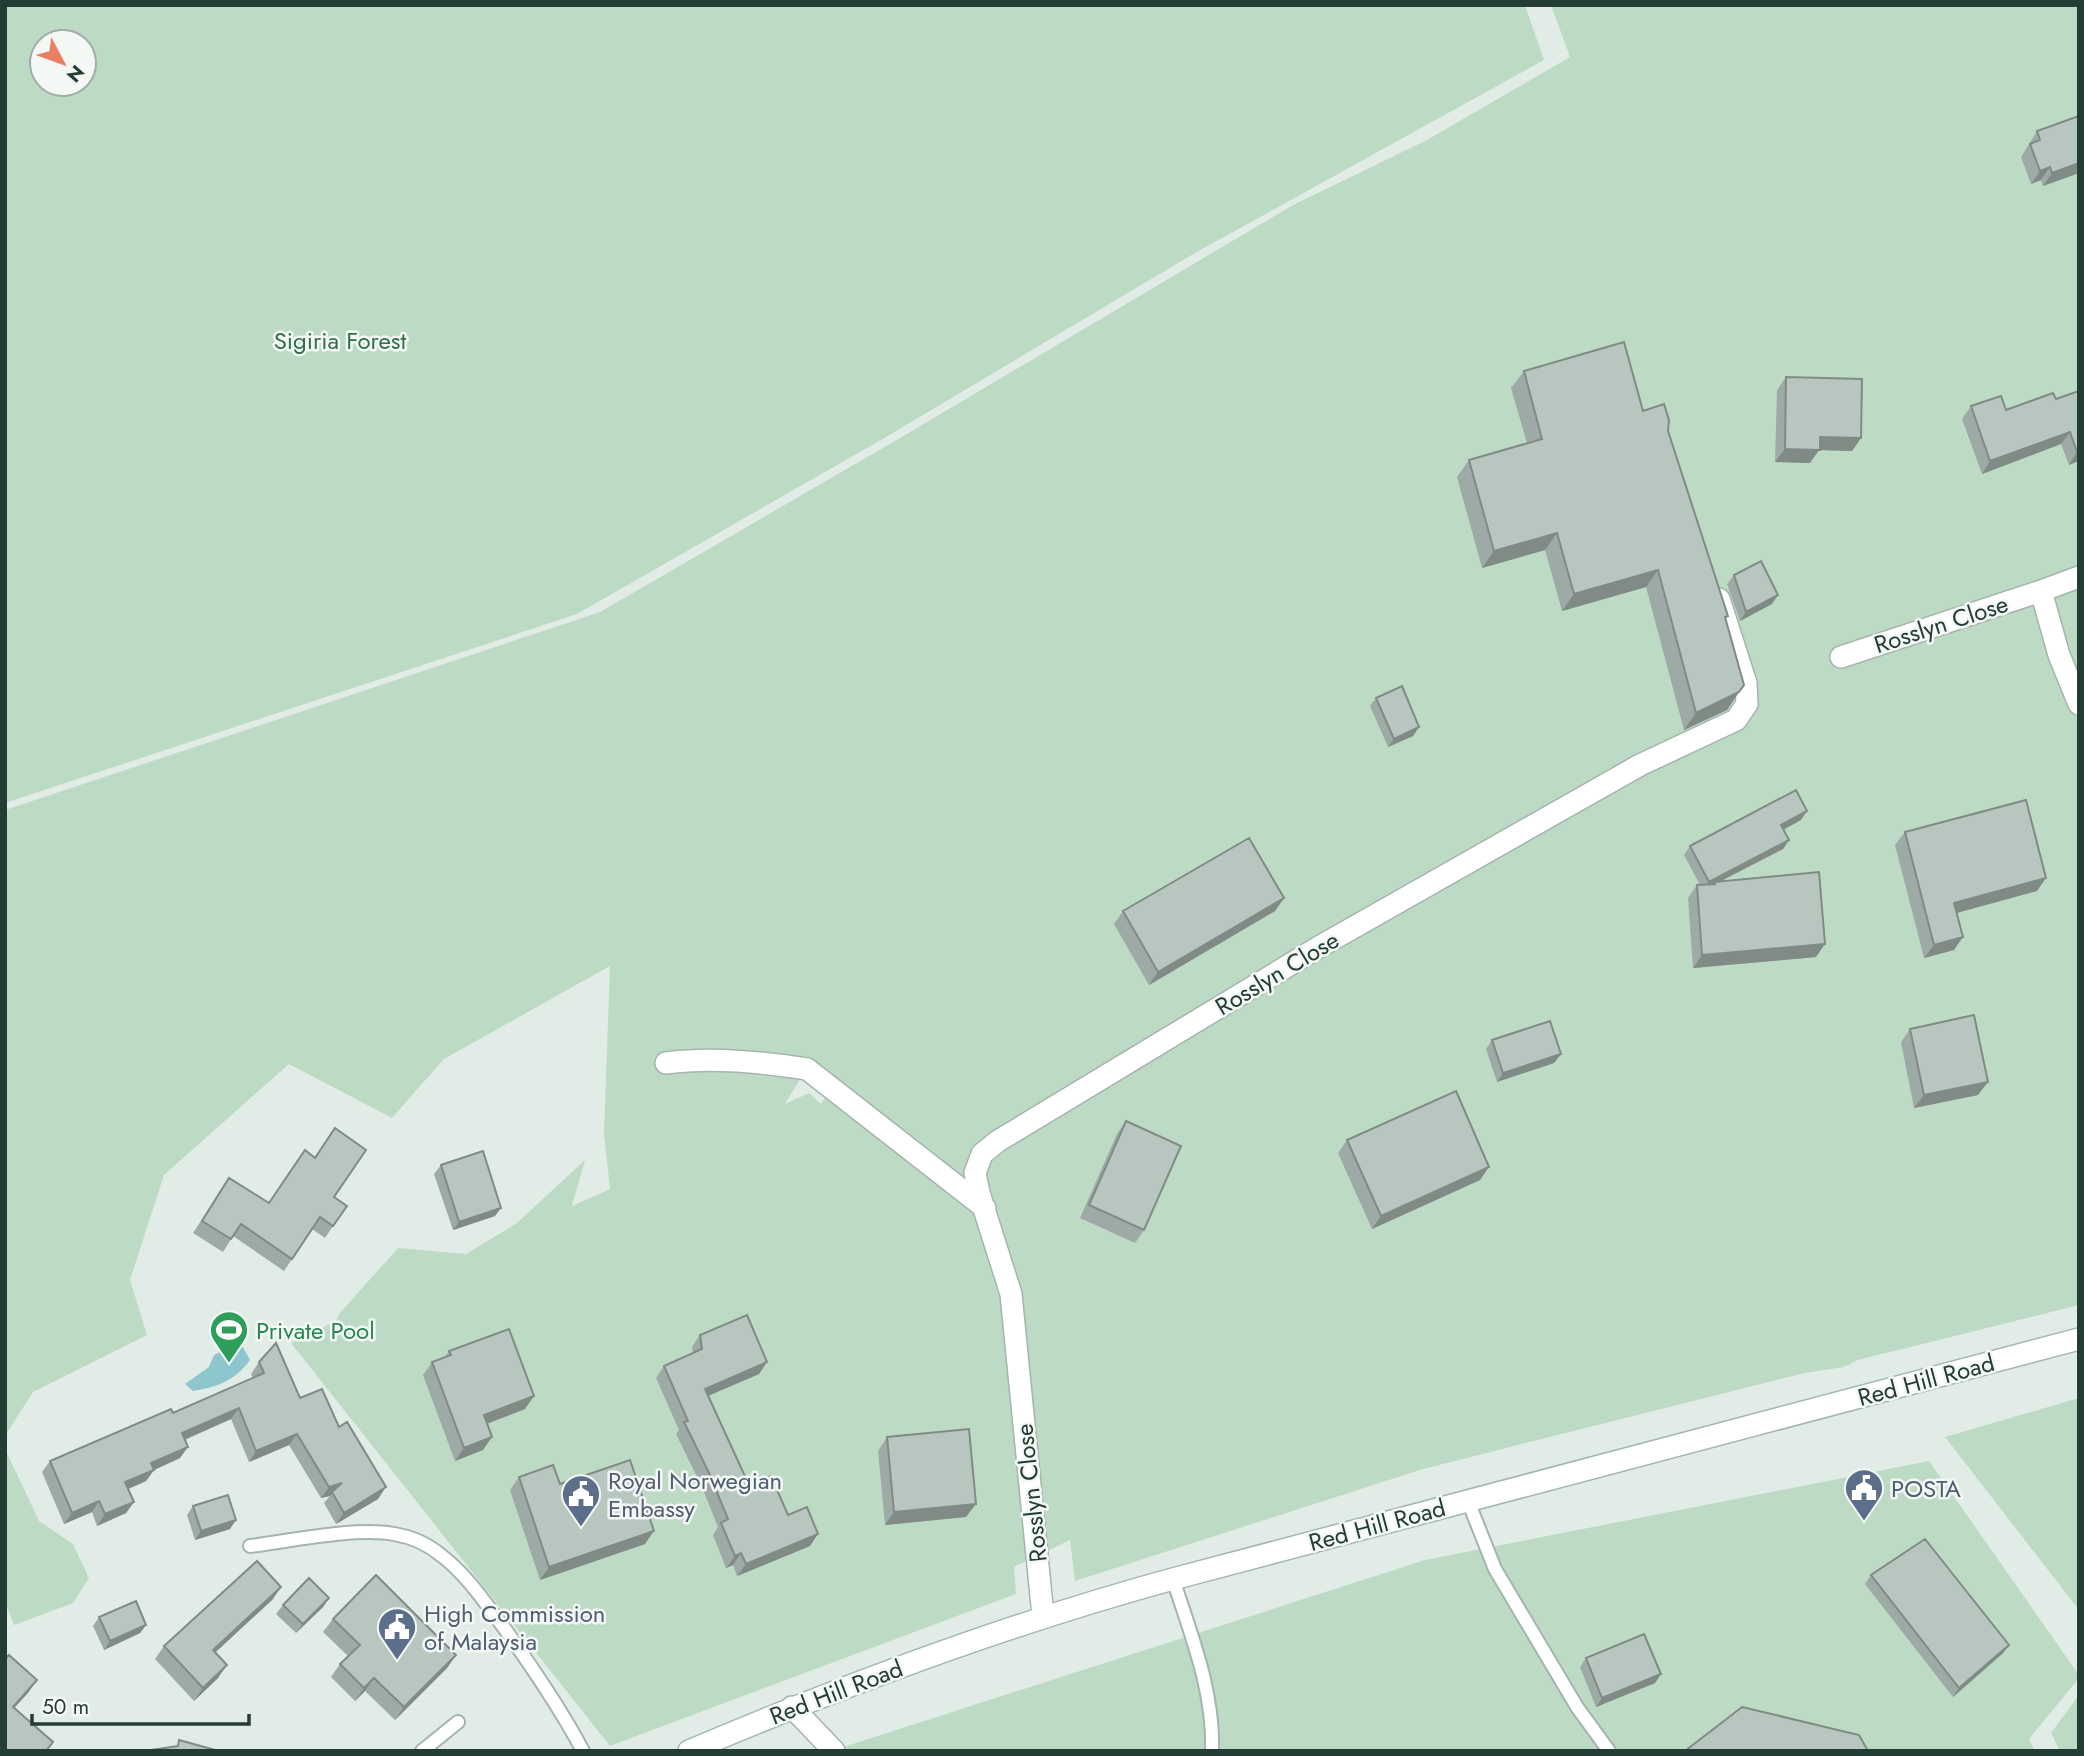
<svg xmlns="http://www.w3.org/2000/svg" width="2084" height="1756" font-family="Jost,sans-serif">
<style>
.green{fill:#bddbc4;fill-rule:evenodd}
.water{fill:#8ec6cd}
.lines{fill:none;stroke-linecap:round;stroke-linejoin:round}
.service-casing{stroke:#a5b4ae;stroke-width:16}
.minor-casing{stroke:#a5b4ae;stroke-width:24}
.secondary-casing{stroke:#a1b7ae;stroke-width:24}
.service{stroke:#fff;stroke-width:12}
.minor{stroke:#fff;stroke-width:21}
.secondary{stroke:#fff;stroke-width:21}
.wall{fill:#9eaaa5}
.shaded-wall{fill:#818b86}
.building{fill:#b8c6c0;stroke:#818b86;stroke-width:2}
.labels{text-anchor:middle;dominant-baseline:central;stroke-width:5;stroke-linejoin:round;paint-order:stroke}
.park-label{font-size:24px;fill:#307046;stroke:#f3f8f5}
.street-label{font-size:24px;fill:#233c34;stroke:#f3f8f5}
.leisure-label{font-size:24px;fill:#27864d;stroke:#f3f8f5;text-anchor:start}
.service-label{font-size:24px;fill:#4e5e75;stroke:#f3f8f5;text-anchor:start}
</style>
<rect width="100%" height="100%" fill="#e2ece7"/>
<!-- green -->
<path class="green" d="M5 5H1525L1544 60 1195 253 881 440 577 614 5 803ZM84 42V84H42V42Z
M1551 5H2079V1305L1858 1360 1844 1367 1805 1373 1423 1469 1075 1581 1070 1540 1014 1567 1016 1594 610 1746 291 1343 336 1321 340 1313 398 1248 466 1254 517 1223 585 1160 572 1206 610 1189 604 1134 610 966 444 1059 392 1118 289 1064 164 1175 130 1280 147 1335 33 1392 5 1436V810L600 612 900 438 1293 205 1427 140 1570 57ZM809 1064 833 1085 821 1104 809 1093 785 1104Z
M2079 1398V1610L1945 1437Z
M5 1449 39 1521 73 1544 89 1578 73 1603 14 1625 5 1602Z
M1929 1461 2079 1675V1678L2029 1739 2035 1751H831L1425 1560Z
M2079 1695V1751H2060L2051 1733Z"/>
<!-- water -->
<path class="water" d="M240 1342 250 1360C235 1381 217 1387 193 1391L185 1384 209 1367 214 1355Z"/>
<g class="lines">
<!-- service casing -->
<g class="service-casing">
<path id="service" d="M1468 1501 1495 1569 1577 1707 1609 1751
M250 1546C290 1541 356 1527 394 1534 412 1537 428 1544 442 1556 467 1575 486 1604 505 1629 533 1669 560 1708 583 1751
M1173 1579C1191 1635 1214 1691 1212 1751
M422 1751 458 1722"/>
</g>
<!-- minor casing -->
<g class="minor-casing">
<path id="minor" d="M2079 577 2041 591 2059 655 2079 704
M1841 657 2041 591
M666 1063C713 1057 761 1062 807 1069L985 1208
M1043 1616 1011 1294 979 1193 975 1173 982 1154 998 1141 1319 947 1640 765 1736 720 1747 704 1746 683 1719 599
M792 1707 834 1751"/>
</g>
<!-- secondary casing -->
<g class="secondary-casing">
<path id="secondary" d="M689 1751C847 1684 1008 1624 1173 1579L2079 1339"/>
</g>
<!-- service -->
<use href="#service" class="service"/>
<!-- minor -->
<use href="#minor" class="minor"/>
<!-- secondary -->
<use href="#secondary" class="secondary"/>
</g>
<!-- wall -->
<path class="wall" d="M2037 131 2079 173 2043 186 2041 180 2031 184 2021 157Z
M1524 371 1643 411 1668 431 1728 616 1726 619 1739 692 1727 710 1684 730 1646 587 1562 611 1545 550 1482 568 1457 477 1469 460 1527 443 1511 388Z
M1786 377 1861 438 1852 451 1819 450 1810 463 1775 462 1777 390Z
M2079 391V461L2069 465 2061 444 1982 474 1962 419 1971 406 2006 410 2056 399Z
M1734 575 1772 604 1740 621 1727 584Z
M1376 698 1419 727 1413 736 1388 747 1370 706Z
M1801 820 1783 830 1789 840 1783 849 1721 881 1816 957 1693 968 1688 898 1697 885H1700L1684 855 1690 846Z
M1905 832 2037 891 1957 913 1954 950 1924 958 1895 845Z
M1284 898 1275 911 1149 985 1114 924 1123 911Z
M1910 1029 1978 1095 1914 1108 1901 1042Z
M1492 1040 1561 1054 1554 1063 1497 1082 1486 1049Z
M1126 1121 1144 1230 1135 1243 1080 1218 1117 1134Z
M1347 1140 1480 1180 1372 1229 1338 1153Z
M441 1165 495 1216 453 1230 434 1174Z
M229 1178 269 1203 334 1197 333 1226 325 1238 312 1229 284 1271 233 1236 223 1252 193 1233Z
M700 1335 767 1362 759 1374 708 1396 749 1485 788 1515 810 1546 737 1576 733 1565 726 1568 713 1535 718 1527 702 1487 676 1434 679 1430 656 1378 664 1366 693 1353 692 1347Z
M449 1351 525 1409 487 1424 483 1450 455 1461 423 1375 432 1362 445 1357Z
M259 1362 300 1398 339 1427 378 1499 336 1524 324 1503 330 1496 321 1498 289 1445 249 1462 231 1419 185 1440 180 1458 154 1470 146 1481 128 1489 134 1502 126 1513 97 1526 92 1512 64 1524 42 1472 50 1461 173 1413 253 1378 251 1374Z
M887 1437 966 1517 885 1525 878 1451Z
M519 1477 560 1484 645 1544 540 1580 510 1490Z
M193 1506 230 1529 195 1540 187 1515Z
M1871 1575 2009 1645 2002 1654 1953 1697 1865 1584Z
M281 1587 272 1600 215 1652 218 1678 194 1701 155 1659 164 1646Z
M329 1598 323 1607 296 1633 276 1614 283 1605Z
M99 1617 146 1625 140 1633 104 1650 93 1626Z
M333 1619 456 1655 447 1668 395 1720 365 1691 355 1701 331 1677 340 1664 348 1656 323 1632Z
M1586 1658 1661 1674 1655 1683 1596 1707 1580 1667Z"/>
<!-- shaded-wall -->
<path class="shaded-wall" d="M2079 163V173L2043 186 2052 173Z
M2050 167 2041 180 2031 184 2040 171Z
M2070 432 2061 444 1982 474 1990 461Z
M1820 437 1861 438 1852 451 1819 450 1810 463 1775 462 1785 449Z
M2077 452H2079V461L2069 465Z
M1557 533 1545 550 1482 568 1494 551Z
M1658 570 1646 587 1562 611 1574 594Z
M1778 595 1772 604 1740 621 1746 612Z
M1739 692 1727 710 1684 730 1696 713Z
M1419 727 1413 736 1388 747 1394 739Z
M1807 811 1801 820 1775 834 1781 825Z
M1789 840 1783 849 1715 884 1714 882 1711 886 1703 891 1709 882Z
M2046 878 2037 891 1945 916 1954 903Z
M1284 898 1275 911 1149 985 1158 972Z
M1963 937 1954 950 1924 958 1934 945Z
M1825 944 1816 957 1693 968 1702 955Z
M1561 1054 1554 1063 1497 1082 1503 1073Z
M1988 1082 1978 1095 1914 1108 1924 1095Z
M1489 1167 1480 1180 1372 1229 1381 1216Z
M501 1208 495 1216 453 1230 459 1222Z
M767 1362 759 1374 696 1401 705 1389Z
M534 1396 525 1409 475 1428 484 1415Z
M239 1408 231 1419 174 1444 182 1433Z
M297 1434 289 1445 249 1462 256 1451Z
M492 1437 483 1450 455 1461 464 1448Z
M188 1447 180 1458 154 1470 146 1481 117 1494 125 1482 151 1463Z
M342 1483 330 1496 321 1498 329 1487Z
M386 1487 378 1499 336 1524 344 1513Z
M99 1501 92 1512 64 1524 72 1513Z
M134 1502 126 1513 97 1526 105 1514Z
M976 1504 966 1517 885 1525 894 1512Z
M236 1520 230 1529 195 1540 201 1531Z
M654 1531 645 1544 540 1580 549 1567Z
M818 1534 810 1546 737 1576 746 1564Z
M741 1553 733 1565 726 1568 735 1556Z
M281 1587 272 1600 204 1663 213 1650Z
M329 1598 323 1607 296 1633 303 1624Z
M146 1625 140 1633 104 1650 110 1641Z
M2009 1645 2002 1654 1953 1697 1959 1688Z
M456 1655 447 1668 395 1720 404 1707Z
M227 1665 218 1678 194 1701 203 1688Z
M1661 1674 1655 1683 1596 1707 1602 1698Z
M374 1678 365 1691 355 1701 364 1688Z
M37 1680 28 1693 5 1718 13 1707Z"/>
<!-- building -->
<path class="building" d="M2079 116V163L2052 173 2050 167 2040 171 2030 144 2040 140 2037 131Z
M1624 342 1643 411 1664 404 1669 420 1668 431 1728 616 1725 617 1744 685 1739 692 1696 713 1658 570 1574 594 1557 533 1494 551 1469 460 1542 439 1524 371Z
M1786 377 1862 379 1861 438 1820 437V450L1785 449Z
M2079 391V452H2077L2070 432 1990 461 1971 406 2001 396 2006 410 2053 393 2056 399Z
M1761 561 1778 595 1746 612 1734 575Z
M1402 686 1419 727 1394 739 1376 698Z
M1796 790 1807 811 1781 825 1789 840 1709 882 1690 846Z
M2026 800 2046 878 1954 903 1963 937 1934 945 1905 832Z
M1249 838 1284 898 1158 972 1123 911Z
M1819 872 1825 944 1702 955 1697 885 1715 884 1714 882Z
M1974 1015 1988 1082 1924 1095 1910 1029Z
M1550 1021 1561 1054 1503 1073 1492 1040Z
M1456 1091 1489 1167 1381 1216 1347 1140Z
M1126 1121 1181 1146 1144 1230 1089 1205Z
M335 1128 366 1150 334 1197 347 1206 333 1226 320 1217 292 1259 241 1224 231 1239 202 1221 229 1178 269 1203 305 1150 315 1158Z
M483 1151 501 1208 459 1222 441 1165Z
M747 1315 767 1362 705 1389 749 1485 771 1476 788 1515 807 1507 818 1534 746 1564 741 1553 735 1556 721 1523 728 1519 710 1475 684 1422 688 1421 664 1366 702 1349 700 1335Z
M509 1329 534 1396 484 1415 492 1437 464 1448 432 1362 451 1355 449 1351Z
M276 1343 300 1398 322 1389 339 1427 347 1422 386 1487 344 1513 332 1492 342 1483 329 1487 297 1434 256 1451 239 1408 182 1433 188 1447 151 1463 154 1470 125 1482 134 1502 105 1514 99 1501 72 1513 50 1461 171 1409 173 1413 264 1373 259 1362Z
M969 1429 976 1504 894 1512 887 1437Z
M630 1460 654 1531 549 1567 519 1477 553 1465 560 1484Z
M228 1495 236 1520 201 1531 193 1506Z
M1925 1539 2009 1645 1959 1688 1871 1575Z
M257 1561 281 1587 213 1650 227 1665 203 1688 164 1646Z
M376 1575 456 1655 404 1707 374 1678 364 1688 340 1664 360 1645 333 1619Z
M309 1578 329 1598 303 1624 283 1605Z
M136 1601 146 1625 110 1641 99 1617Z
M1644 1634 1661 1674 1602 1698 1586 1658Z
M9 1655 37 1680 13 1707 53 1742 46 1751H5V1659Z
M1742 1707 1859 1735 1868 1751H1685Z
M179 1740 219 1751H144L178 1746Z"/>
<!-- icons -->
<defs>
<g id="stadium-pin" transform="scale(2.0125)"><path d="M0 17L-7.5 6A9.5 9.5 0 1 1 7.5 6Z" fill="#2e9e5b" stroke="#f3f8f5"/><path d="M0-5a6.5 5 0 1 0 0 10a6.5 5 0 1 0 0-10ZM-3.5-1.8h7v3.6h-7Z" fill="#fff"/></g>
<g id="civic-pin" transform="scale(2.0125)"><path d="M0 17L-7.5 6A9.5 9.5 0 1 1 7.5 6Z" fill="#5c6f8a" stroke="#f3f8f5"/><path d="M-.6-6.5H3V-4.5H.6V-3L4-1V1h2V6H-6V1h2V-1L-.6-3ZM-1.2 2.5V6h2.4V2.5Z" fill="#fff"/></g>
</defs>
<g fill-rule="evenodd">
<use href="#stadium-pin" x="229" y="1330"/>
<use href="#civic-pin" x="1864" y="1488"/>
<use href="#civic-pin" x="581" y="1494"/>
<use href="#civic-pin" x="397" y="1627"/>
</g>
<g class="labels">
<!-- park labels -->
<g class="park-label">
<text x="340" y="340">Sigiria Forest</text>
</g>
<!-- street labels -->
<g class="street-label">
<text transform="translate(1941 624) rotate(-18)">Rosslyn Close</text>
<text transform="translate(1277 973) rotate(-31)">Rosslyn Close</text>
<text transform="translate(1926 1380) rotate(-15)">Red Hill Road</text>
<text transform="translate(1031 1493) rotate(-96)">Rosslyn Close</text>
<text transform="translate(1377 1525) rotate(-15)">Red Hill Road</text>
<text transform="translate(836 1692) rotate(-21)">Red Hill Road</text>
</g>
<!-- leisure labels -->
<g class="leisure-label">
<text x="256" y="1330">Private Pool</text>
</g>
<!-- service labels -->
<g class="service-label">
<text x="608" y="1480">Royal Norwegian<tspan x="608" dy="28">Embassy</tspan></text>
<text x="1891" y="1488">POSTA</text>
<text x="424" y="1613">High Commission<tspan x="424" dy="28">of Malaysia</tspan></text>
</g>
</g>
<!-- border -->
<rect width="2084" height="1756" fill="none" stroke="#233c34" stroke-width="14"/>
<!-- north arrow -->
<g transform="translate(63 63) rotate(131)"><circle r="33" fill="#f3f8f5" stroke="#a0ada8" stroke-width="2"/>
<path d="M0-5L12 26L0 18L-12 26Z" fill="#e97f63"/>
<text y="-10" font-size="19" font-weight="bold" text-anchor="middle" fill="#233c34">N</text>
</g>
<!-- scale -->
<path d="M32 1714v10h217v-10" fill="none" stroke="#233c34" stroke-width="3.5"/>
<text x="42" y="1714" font-size="21" fill="#233c34" stroke="#f3f8f5" stroke-width="5" paint-order="stroke">50 m</text>
</svg>
